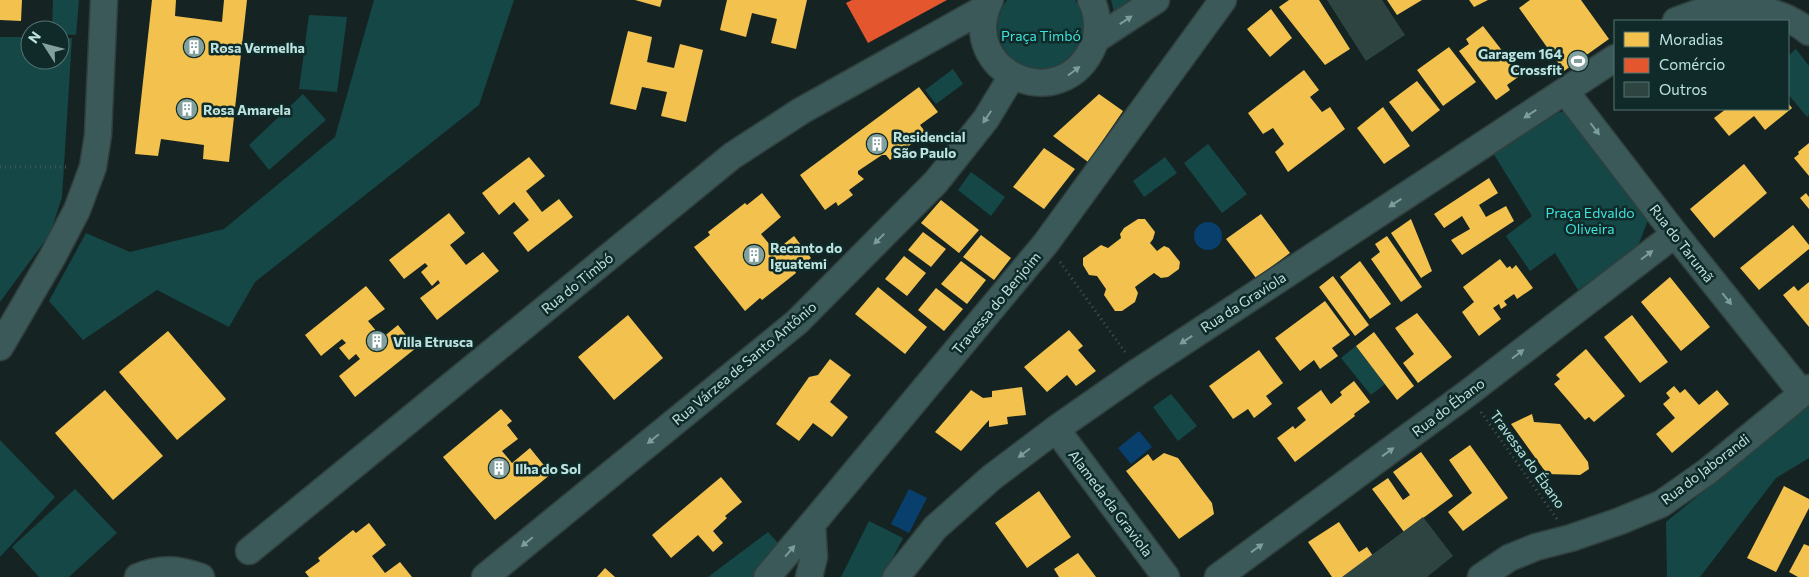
<svg xmlns="http://www.w3.org/2000/svg" width="1809" height="577" font-family="Commissioner,sans-serif">
<style>
.green{fill:#154746}
.water{fill:#093f6c}
.homes{fill:#f2c14e}
.shops{fill:#e4572e}
.building{fill:#2e4441}
.lines{fill:none;stroke-linecap:round;stroke-linejoin:round}
.minor-casing{stroke:#30403e;stroke-width:29}
.path{stroke:#405655;stroke-width:3;stroke-dasharray:1 4;stroke-linecap:butt}
.minor{stroke:#3a5958;stroke-width:26}
.oneway{fill:#7b9e9c}
.labels{text-anchor:middle;dominant-baseline:central;stroke-width:5;stroke-linejoin:round;paint-order:stroke}
.park-label{font-size:14px;fill:#3ee3dc;stroke:#0f2a28}
.poi-label{font-size:14px;font-weight:bold;fill:#bce3e0;stroke:#0f2a28;text-anchor:start}
.street-label{font-size:14px;fill:#bce3e0;stroke:#0f2a28}
</style>
<rect width="100%" height="100%" fill="#152423"/>
<!-- green -->
<path class="green" d="M53 0H79L76 35 60 34V30H52Z
M374 0H514L479 105 255 282 229 327 157 290 83 340 49 301 86 233 130 252 224 229 335 137Z
M1007 0H1075C1111 52 1028 101 1001 43 994 28 998 13 1007 0Z
M1111 0H1147L1116 20Z
M309 15 347 17 337 92 299 89Z
M0 37H30V60H60V38H72L62 197 50 234 0 302Z
M1796 49 1809 66V115L1807 117 1788 94V56Z
M953 69 963 84 936 104 925 90Z
M303 94 326 120 269 170 249 145Z
M1569 111 1648 220 1638 246 1578 290 1555 253 1530 271 1506 236 1532 216 1493 153 1557 113Z
M1208 144 1247 194 1222 213 1184 163Z
M1165 157 1177 173 1144 197 1133 181Z
M971 172 1005 197 991 216 958 190Z
M1356 346 1385 384 1371 395 1341 358Z
M1171 394 1197 426 1178 441 1153 407Z
M1809 405V458L1776 478 1700 577H1667L1666 522Z
M0 440 55 497 0 557Z
M75 489 117 533 69 577H39L12 547Z
M869 521 903 538 883 577H841Z
M768 532 780 545 752 577H708Z"/>
<!-- water -->
<path class="water" d="M1194 236a14 14 0 1 1 28 0a14 14 0 1 1-28 0Z
M1139 431 1152 447 1131 464 1118 448Z
M909 489 927 498 909 533 891 524Z"/>
<!-- homes -->
<path class="homes" d="M0 0H22L21 21 0 20Z
M152 0H176L175 16 222 22 224 0H247L229 162 203 159 204 145 161 139 158 156 135 154Z
M635 0H662L660 7Z
M727 0H807L796 49 771 43 777 19 752 13 746 37 720 30Z
M1289 0H1319L1350 49 1325 65 1279 7Z
M1387 0H1422L1397 15Z
M1469 0H1488L1474 7Z
M1530 0H1581L1609 39 1564 71 1519 8Z
M1271 9 1292 38 1270 57 1247 29Z
M1483 26 1521 75 1507 85 1510 90 1496 100 1459 51 1469 44 1466 39Z
M628 31 652 37 647 62 674 68 680 44 703 50 686 122 661 116 667 92 642 87 636 110 610 104Z
M1449 47 1476 82 1443 106 1417 70Z
M1304 70 1319 90 1310 97 1322 112 1330 107 1345 129 1288 172 1275 152 1284 144 1273 128 1263 134 1248 113Z
M1417 81 1440 110 1412 132 1389 102Z
M919 87 938 112 920 125 926 133 890 160 886 155H882L858 171V174L864 179 849 190 853 195 838 206 836 202 825 210 800 175Z
M1099 94 1123 111 1088 162 1053 136Z
M1788 103 1792 108 1765 130 1754 116 1729 136 1714 118 1726 109H1788Z
M1383 107 1410 146 1384 164 1357 128Z
M1809 143V176L1794 158 1799 154 1798 152Z
M1044 148 1075 169 1044 209 1013 187Z
M529 157 545 176 526 191 542 212 559 199 573 217 528 252 513 233 529 220 514 202 499 215 482 193Z
M1744 164 1767 193 1714 238 1690 209Z
M1489 178 1498 193 1479 205 1486 217 1506 206 1514 221 1462 255 1451 240 1470 229 1462 216 1444 228 1434 214Z
M762 193 781 217 761 234 775 251 794 236 811 258 795 271 796 273 762 300 760 298 745 311 694 247 710 235 708 232 745 203 747 205Z
M1806 193 1809 197V209L1800 198Z
M941 200 979 230 959 253 921 223Z
M449 213 465 233 450 245 466 265 483 252 499 271 437 320 420 298 440 283 438 280 432 286 421 272 428 266 425 263 404 279 389 260Z
M1261 214 1290 253 1256 278 1226 239Z
M1138 219H1145L1155 232 1153 239 1150 243 1157 251 1164 246 1169 248 1180 262 1179 269 1168 277 1161 278 1154 273 1135 287 1138 293 1135 302 1122 311H1115L1104 295 1106 289 1097 276 1089 275 1083 265V258L1101 245 1108 248 1121 238 1120 234 1124 228Z
M1411 219 1432 271 1421 278 1391 233Z
M1793 225 1809 245V249L1759 290 1740 268Z
M923 232 946 249 931 267 908 250Z
M981 235 1011 258 994 280 963 257Z
M1387 236 1422 287 1401 302 1371 259 1380 252 1375 244Z
M904 256 926 273 907 296 885 279Z
M1500 259 1507 268 1510 266 1512 269 1516 265 1533 288 1517 299 1514 294 1504 301 1507 305 1501 309 1499 304 1493 308 1501 319 1479 336 1462 312 1474 302 1463 287Z
M961 261 986 280 967 304 941 284Z
M1360 261 1391 304 1370 319 1340 277Z
M1333 276 1369 325 1355 336 1319 287Z
M1670 277 1710 327 1681 351 1641 302Z
M1809 282V327L1783 295 1794 286 1798 291Z
M366 286 385 309 368 321 382 338 398 325 416 348 355 397 339 376 360 359 356 354 349 360 339 348 346 343 342 339 321 356 305 335Z
M878 287 927 327 905 354 855 314Z
M936 288 963 309 944 331 918 310Z
M1325 301 1350 335 1332 348 1338 356 1320 369 1314 360 1300 371 1275 338Z
M1417 313 1452 357 1418 383 1403 363 1414 354 1395 328Z
M628 315 663 358 614 400 578 357Z
M1632 315 1668 362 1640 383 1604 337Z
M1069 330 1083 346 1078 350 1096 371 1076 386 1067 375 1047 392 1024 367Z
M168 331 226 399 177 440 119 372Z
M1374 332 1414 386 1397 400 1356 346Z
M1586 349 1625 396 1594 422 1589 417 1585 420 1554 384 1560 379 1556 375Z
M1259 350 1283 383 1266 396 1272 404 1254 418 1248 409 1233 419 1209 386Z
M830 359 851 375 830 402 848 417 832 437 813 423 799 441 776 424 809 377 818 375Z
M1354 381 1370 402 1354 414 1355 416 1295 462 1277 438 1293 426 1295 429 1306 420 1297 408 1321 390 1331 404 1342 395 1340 392Z
M1674 386 1680 393 1685 389 1699 405 1717 390 1729 404 1672 453 1656 434 1675 418 1663 404 1670 398 1666 393Z
M1022 387 1026 415 1007 417 1008 424 989 427V420L961 451 935 432 971 390 983 398 992 397V391Z
M105 390 163 456 113 500 55 433Z
M501 409 512 421 507 425 518 439 502 451 512 463 530 448 551 474 495 520 443 457Z
M1532 414 1534 422 1560 424 1588 462 1589 469 1580 475 1547 474 1511 424Z
M1470 445 1508 498 1463 531 1448 512 1472 493 1449 460Z
M1421 452 1453 496 1404 532 1372 489 1388 478 1403 500 1410 495 1393 472Z
M1164 453 1178 458 1212 503 1214 514 1179 539 1126 471 1148 454 1153 461Z
M721 477 742 502 725 516 727 518 713 531 723 543 713 552 698 535 671 558 652 535Z
M1784 486 1809 499V508L1776 572 1747 558Z
M1039 491 1071 537 1027 568 995 523Z
M1339 522 1359 552 1367 547 1387 577H1332L1308 542Z
M369 523 386 545 372 556 385 573 400 562 412 577H309L305 572 320 561 318 558 353 530 356 533Z
M1804 544 1809 546V577H1798L1789 572Z
M1078 553 1096 577H1059L1054 569Z
M605 568 615 577H597Z"/>
<!-- shops -->
<path class="shops" d="M852 0H947L868 43 846 3Z"/>
<!-- building -->
<path class="building" d="M1327 0H1382L1405 35 1366 61Z
M1423 517 1453 556 1427 577H1342Z"/>
<g class="lines">
<!-- minor casing -->
<g class="minor-casing">
<path id="minor" d="M990 0C955 72 1063 120 1094 44 1099 31 1098 13 1091 0
M1676 21C1687 17 1698 12 1709 10 1744 4 1781 9 1809 32
M1095 40 1156 0
M1565 91 1675 234 1802 393
M0 347 53 256 77 210 93 167 98 135 104 0
M1056 429 1166 577
M249 551 732 156 801 111 987 7
M138 577C162 567 177 569 201 577
M485 577 797 322 936 182 986 119 1012 76
M767 577 812 524 1046 243 1223 0
M809 577 814 557 812 524
M896 577 935 528 991 478 1056 429 1139 371 1615 58
M1218 577 1468 393 1675 234
M1481 577 1509 558 1536 547 1571 538 1620 521 1661 504 1708 471 1809 388"/>
</g>
<!-- path -->
<path class="path" d="M0 167H69
M1060 262 1125 352
M1481 412 1557 519"/>
<!-- minor -->
<use href="#minor" class="minor"/>
</g>
<!-- one-way arrows -->
<defs><path id="oneway-solid" d="M-6-.8H1V-3.2L6.5 0L1 3.2V.8H-6Z" transform="scale(1.25)"/></defs>
<g class="oneway">
<use href="#oneway-solid" transform="translate(1126 20) rotate(-33)"/>
<use href="#oneway-solid" transform="translate(1074 71) rotate(-37)"/>
<use href="#oneway-solid" transform="translate(1530 114) rotate(147)"/>
<use href="#oneway-solid" transform="translate(987 117) rotate(124)"/>
<use href="#oneway-solid" transform="translate(1595 129) rotate(53)"/>
<use href="#oneway-solid" transform="translate(1395 203) rotate(147)"/>
<use href="#oneway-solid" transform="translate(879 239) rotate(135)"/>
<use href="#oneway-solid" transform="translate(1647 255) rotate(-37)"/>
<use href="#oneway-solid" transform="translate(1727 299) rotate(51)"/>
<use href="#oneway-solid" transform="translate(1186 340) rotate(147)"/>
<use href="#oneway-solid" transform="translate(1518 354) rotate(-37)"/>
<use href="#oneway-solid" transform="translate(653 439) rotate(141)"/>
<use href="#oneway-solid" transform="translate(1388 452) rotate(-36)"/>
<use href="#oneway-solid" transform="translate(1024 453) rotate(143)"/>
<use href="#oneway-solid" transform="translate(527 542) rotate(141)"/>
<use href="#oneway-solid" transform="translate(1257 548) rotate(-36)"/>
<use href="#oneway-solid" transform="translate(790 551) rotate(-49)"/>
</g>
<!-- icons -->
<defs>
<g id="building-disc" transform="scale(1.125)"><circle r="9.5" fill="#82a09e" stroke="#0f2a28"/><path d="M-4-6H4V6H1V3H-1V6H-4ZM-2.5-4.3h1.7v1.8h-1.7ZM.8-4.3h1.7v1.8H.8ZM-2.5-1h1.7V.8h-1.7ZM.8-1h1.7V.8H.8Z" fill="#fff"/></g>
<g id="stadium-disc" transform="scale(1.125)"><circle r="9.5" fill="#82a09e" stroke="#0f2a28"/><path d="M0-5a6.5 5 0 1 0 0 10a6.5 5 0 1 0 0-10ZM-3.5-1.8h7v3.6h-7Z" fill="#fff"/></g>
</defs>
<g fill-rule="evenodd">
<use href="#building-disc" x="194" y="47"/>
<use href="#stadium-disc" x="1578" y="61"/>
<use href="#building-disc" x="187" y="109"/>
<use href="#building-disc" x="877" y="144"/>
<use href="#building-disc" x="754" y="255"/>
<use href="#building-disc" x="377" y="341"/>
<use href="#building-disc" x="499" y="468"/>
</g>
<g class="labels">
<!-- park labels -->
<g class="park-label">
<text x="1041" y="35">Praça Timbó</text>
<text x="1590" y="212">Praça Edvaldo<tspan x="1590" dy="16">Oliveira</tspan></text>
</g>
<!-- poi labels -->
<g class="poi-label">
<text x="210" y="47">Rosa Vermelha</text>
<text x="1562" y="53" text-anchor="end">Garagem 164<tspan x="1562" dy="16">Crossfit</tspan></text>
<text x="203" y="109">Rosa Amarela</text>
<text x="893" y="136">Residencial<tspan x="893" dy="16">São Paulo</tspan></text>
<text x="770" y="247">Recanto do<tspan x="770" dy="16">Iguatemi</tspan></text>
<text x="393" y="341">Villa Etrusca</text>
<text x="515" y="468">Ilha do Sol</text>
</g>
<!-- street labels -->
<g class="street-label">
<text transform="translate(1682 243) rotate(52)">Rua do Tarumã</text>
<text transform="translate(577 283) rotate(-39)">Rua do Timbó</text>
<text transform="translate(1243 302) rotate(-33)">Rua da Graviola</text>
<text transform="translate(996 303) rotate(-50)">Travessa do Benjoim</text>
<text transform="translate(744 363) rotate(-40)">Rua Várzea de Santo Antônio</text>
<text transform="translate(1448 407) rotate(-37)">Rua do Ébano</text>
<text transform="translate(1528 459) rotate(54)">Travessa do Ébano</text>
<text transform="translate(1705 469) rotate(-37)">Rua do Jaborandi</text>
<text transform="translate(1111 503) rotate(53)">Alameda da Graviola</text>
</g>
</g>
<!-- legend -->
<rect x="1614" y="20" width="175" height="90" fill="#0f2a28" stroke="#547472"/>
<rect x="1624" y="32" width="25" height="15" fill="#f2c14e" stroke="#547472"/>
<text x="1659" y="45" font-size="15" fill="#bce3e0">Moradias</text>
<rect x="1624" y="58" width="25" height="15" fill="#e4572e" stroke="#547472"/>
<text x="1659" y="70" font-size="15" fill="#bce3e0">Comércio</text>
<rect x="1624" y="82" width="25" height="15" fill="#2e4441" stroke="#547472"/>
<text x="1659" y="95" font-size="15" fill="#bce3e0">Outros</text>
<!-- north arrow -->
<g transform="translate(45 45) rotate(306)"><circle r="24" fill="#0f2a28" stroke="#547472"/>
<path d="M0-4L9 19L0 12L-9 19Z" fill="#82a09e"/>
<text y="-8" font-size="14" font-weight="bold" text-anchor="middle" fill="#bce3e0">N</text>
</g>
</svg>
